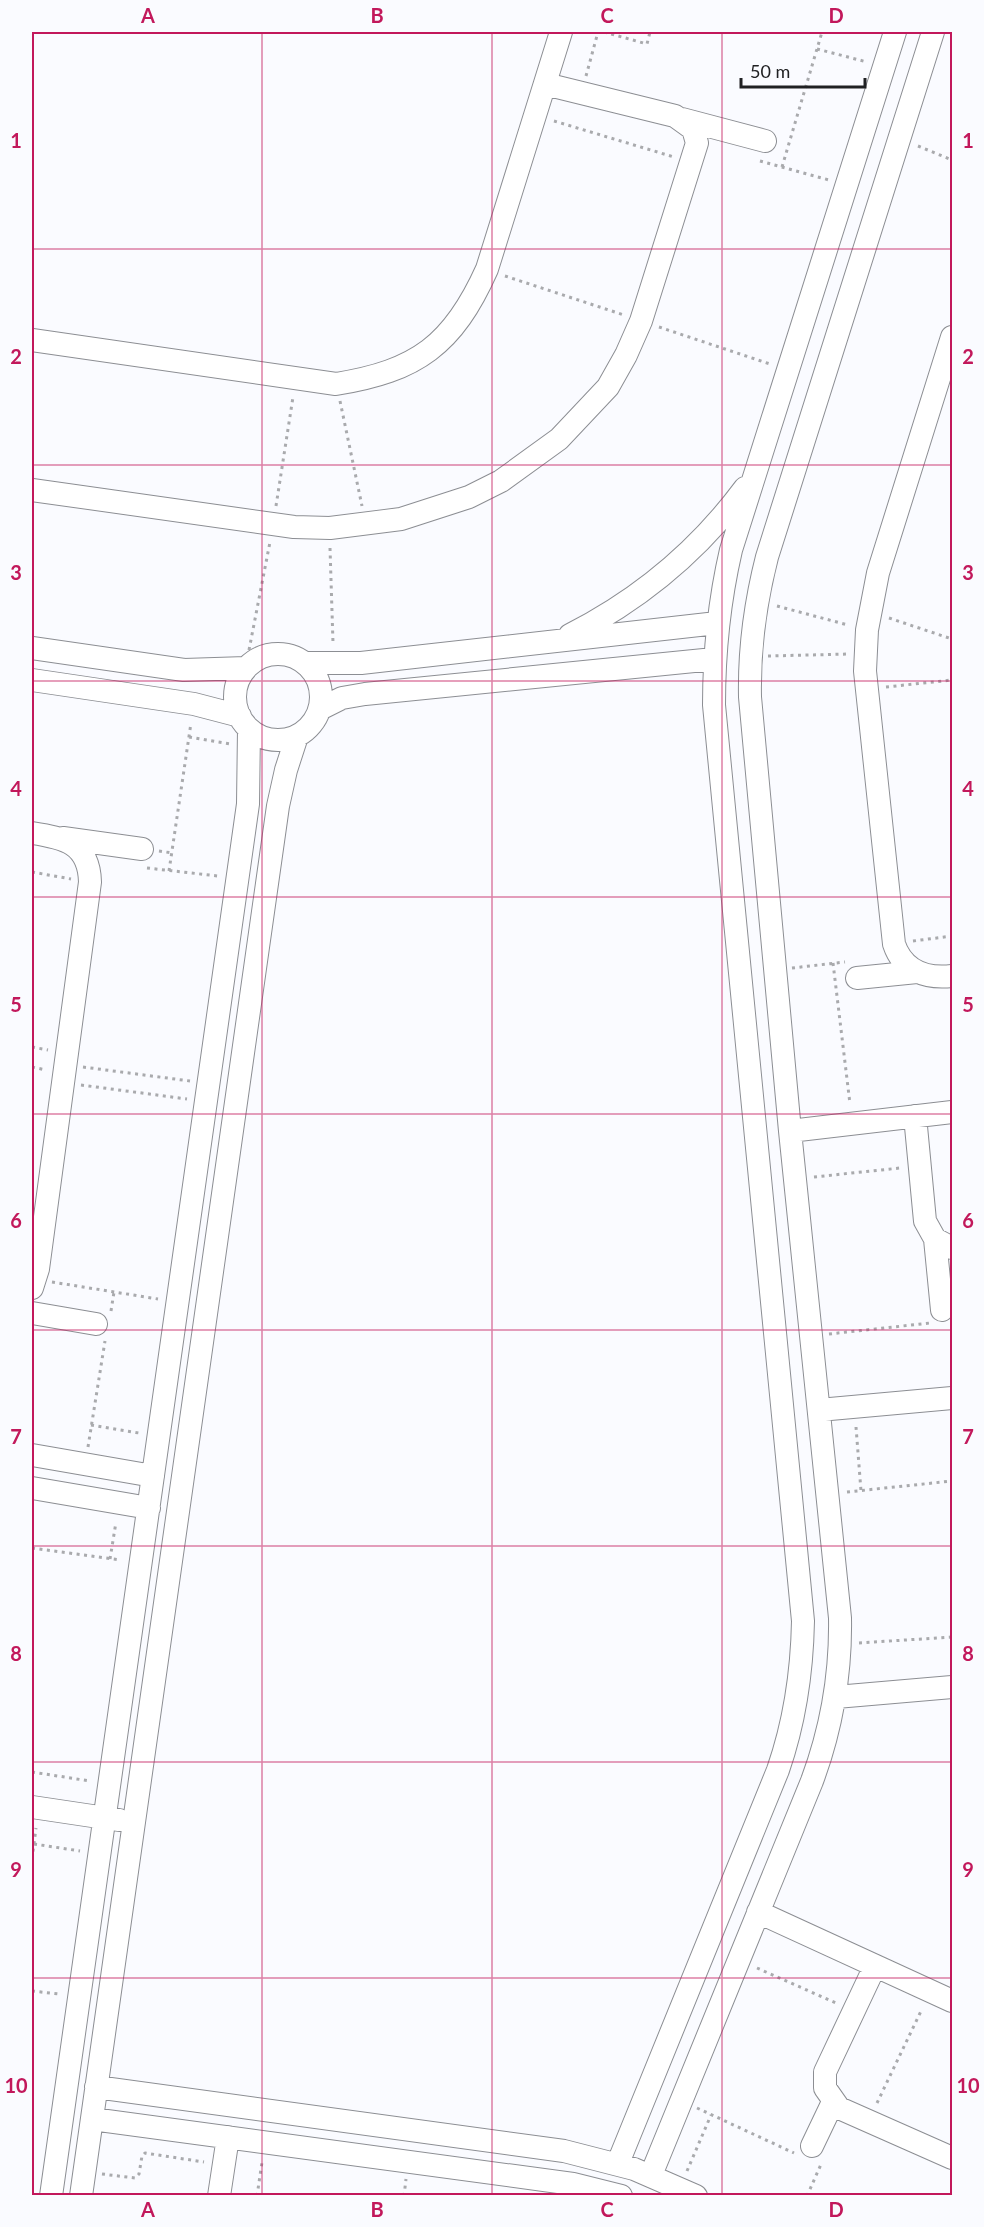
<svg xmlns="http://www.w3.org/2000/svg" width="984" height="2227" font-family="Lato,sans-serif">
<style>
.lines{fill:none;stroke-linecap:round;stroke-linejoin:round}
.minor-casing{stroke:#8c8e93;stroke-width:24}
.path{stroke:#a9aaad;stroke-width:3;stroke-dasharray:3 4.5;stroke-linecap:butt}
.minor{stroke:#fff;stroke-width:22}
.grid{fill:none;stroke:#c2185b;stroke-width:1.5;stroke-opacity:0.55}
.neatline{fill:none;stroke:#c2185b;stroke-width:2}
.grid-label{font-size:20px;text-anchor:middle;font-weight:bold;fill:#c2185b}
</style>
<rect width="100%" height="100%" fill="#fafbff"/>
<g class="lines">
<!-- minor casing -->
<g class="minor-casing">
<path id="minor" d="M682 119 765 141
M952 337 878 573 867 630 865 671 894 944C903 971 926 979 952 976
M32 340 336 384C417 371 453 345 487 269L561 32
M32 490 294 527 330 528 401 519 469 497 501 481 559 439 608 387 626 355 641 321 697 143 693 129 675 116 545 84
M570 635C639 600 699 550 745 488
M32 648 184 670 246 668
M235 697a43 43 0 1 1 86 0a43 43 0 1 1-86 0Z
M305 663H361L717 623
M32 680 194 704 240 716
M320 709 342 698 365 694 714 659
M32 833C64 838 89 843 90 882L38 1269 32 1288
M63 838 142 849
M857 978 917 972
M915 1116 925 1221 935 1239 952 1248
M790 1131 952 1112
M935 1239 942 1310
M32 1313 96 1324
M819 1410 952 1398
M32 1455 153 1476
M32 1488 149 1508
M836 1697 952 1687
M32 1807 119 1820
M758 1912 952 2001
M875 1966 825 2072V2088L839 2108 952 2158
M96 2087 564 2151 634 2169 696 2196
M92 2119 573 2184 621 2196
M812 2146 833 2102
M618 2163 778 1770C795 1721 802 1673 803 1621L714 705C714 652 719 602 731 550L895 32
M651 2175 812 1781C832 1727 841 1675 840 1618L790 1131 750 697C749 649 755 604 767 557L933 32
M51 2196 248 804 249 729
M81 2196 278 806 286 770 297 736
M219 2196 228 2137"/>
</g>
<!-- path -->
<path class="path" d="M604 32 647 44 650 32
M817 49 867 62
M586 76 598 32
M554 121 674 157
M918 146 952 160
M760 161 829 180
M782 167 822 32
M505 276 624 315
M659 327 770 364
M340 401 362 506
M276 506 293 397
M330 548 333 643
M777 606 848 625
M889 618 952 639
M249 650 270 542
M768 656 849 654
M886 687 952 680
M189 737 231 744
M159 851 172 853
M147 868 218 876
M169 871 191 723
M32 872 71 879
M913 941 952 936
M833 963 850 1104
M792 968 845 962
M32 1047 48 1050
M32 1067 46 1070
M83 1067 190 1081
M81 1085 187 1099
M814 1177 900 1168
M52 1282 158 1299
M111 1311 114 1292
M829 1334 930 1323
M91 1425 139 1433
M856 1427 861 1491
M88 1447 105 1341
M847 1492 952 1481
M32 1548 121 1560
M110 1559 116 1522
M859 1643 952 1637
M32 1772 90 1781
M34 1844 80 1851
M32 1859 36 1828
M757 1968 836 2003
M32 1991 59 1994
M877 2103 922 2009
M697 2108 794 2153
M687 2171 711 2115
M102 2174 135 2178 139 2174 142 2156 145 2153 204 2162
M257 2196 262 2162
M404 2196 406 2179
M807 2196 822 2162"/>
<!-- minor -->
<use href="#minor" class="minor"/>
</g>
<!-- grid -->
<path class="grid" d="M262 32V2196M492 32V2196M722 32V2196M32 249H952M32 465H952M32 681H952M32 897H952M32 1114H952M32 1330H952M32 1546H952M32 1762H952M32 1978H952"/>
<!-- border -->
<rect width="984" height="2227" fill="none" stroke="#fafbff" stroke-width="66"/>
<!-- scale -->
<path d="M741 78v9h124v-9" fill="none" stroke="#202123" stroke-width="3"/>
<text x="750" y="78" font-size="18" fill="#202123" stroke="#fafbff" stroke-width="4.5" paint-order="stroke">50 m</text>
<rect x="33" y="33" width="918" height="2161" class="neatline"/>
<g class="grid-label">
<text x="148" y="23">A</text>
<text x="377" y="23">B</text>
<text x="607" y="23">C</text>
<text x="836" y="23">D</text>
<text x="16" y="148">1</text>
<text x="968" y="148">1</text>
<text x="16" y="364">2</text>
<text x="968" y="364">2</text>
<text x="16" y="580">3</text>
<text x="968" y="580">3</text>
<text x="16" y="796">4</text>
<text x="968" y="796">4</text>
<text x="16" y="1012">5</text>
<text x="968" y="1012">5</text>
<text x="16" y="1228">6</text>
<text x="968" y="1228">6</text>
<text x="16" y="1444">7</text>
<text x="968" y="1444">7</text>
<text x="16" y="1661">8</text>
<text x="968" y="1661">8</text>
<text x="16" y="1877">9</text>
<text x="968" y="1877">9</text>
<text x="16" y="2093">10</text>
<text x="968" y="2093">10</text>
<text x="148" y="2217">A</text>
<text x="377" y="2217">B</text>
<text x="607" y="2217">C</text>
<text x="836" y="2217">D</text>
</g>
</svg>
